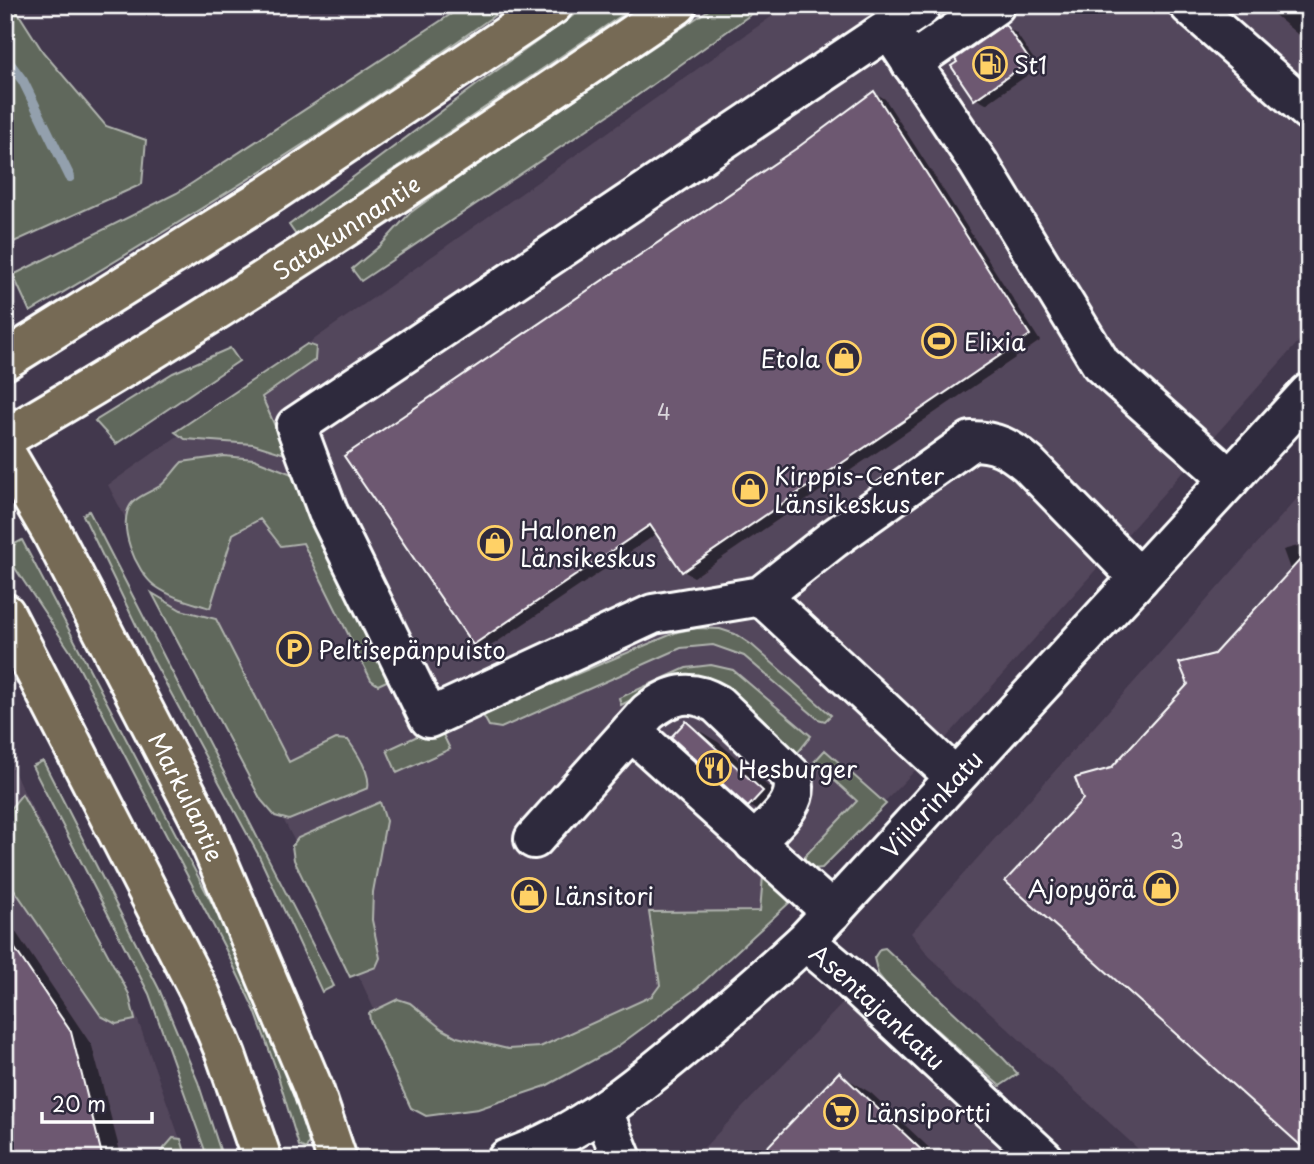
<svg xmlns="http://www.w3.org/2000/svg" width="1314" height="1164" font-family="'Playpen Sans',sans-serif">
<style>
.built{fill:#53465b}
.green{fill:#60685c;stroke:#b0b4ae;stroke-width:2}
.shadow{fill:#0007}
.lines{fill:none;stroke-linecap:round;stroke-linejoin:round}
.stream{stroke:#93a0ad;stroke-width:10}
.building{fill:#6d5971;stroke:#fff;stroke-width:2}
.minor-casing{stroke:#fff;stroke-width:44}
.major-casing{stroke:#fff;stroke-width:44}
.minor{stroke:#2f2a3d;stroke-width:38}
.major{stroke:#766a55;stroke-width:38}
.labels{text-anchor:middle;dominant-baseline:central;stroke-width:5;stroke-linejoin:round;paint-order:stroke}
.number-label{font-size:21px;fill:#dad6dc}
.poi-label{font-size:24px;fill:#fff;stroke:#2f2a3d;text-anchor:start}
.street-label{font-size:24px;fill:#fff;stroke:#2f2a3d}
</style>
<rect width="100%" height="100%" fill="#42384d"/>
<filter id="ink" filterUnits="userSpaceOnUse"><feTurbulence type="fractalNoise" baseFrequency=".0143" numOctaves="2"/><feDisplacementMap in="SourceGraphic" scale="14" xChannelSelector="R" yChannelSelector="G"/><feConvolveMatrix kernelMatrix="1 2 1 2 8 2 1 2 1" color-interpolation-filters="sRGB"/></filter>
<g filter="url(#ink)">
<!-- built -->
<path class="built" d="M788 5H1309V330L939 746 765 924 659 1013 524 1094 420 1110 314 878 108 485Z
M1309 485V1159H1149L929 956 911 933Z
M5 754 135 1012 187 1159H5Z
M843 1003 1011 1159H693Z"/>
<!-- green -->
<path class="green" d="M5 5H13L43 52 106 126 146 140 142 184 5 246Z
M465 5H509C354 116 193 216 30 312L13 275 177 193Z
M588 5H637L296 235 289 225 482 81Z
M716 5H764L631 100 361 281 352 269 381 245 410 213 462 175Z
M307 344 316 347 315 360 262 397 288 455 253 444 185 439 175 432Z
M230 348 239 361 116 444 95 421 173 373Z
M224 456 254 459 297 476 389 680 378 685 371 680 303 543 281 546 260 519 233 534 210 608C191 602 172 598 155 586 136 572 115 523 132 503 140 495 150 492 160 486 168 480 175 469 182 462Z
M89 511 334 986 322 992 258 854 152 658 83 515Z
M22 540 226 930 259 999 277 1044 309 1142 306 1149 299 1146 275 1066 255 1011 225 948 72 654 5 553V549Z
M152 593 181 610 216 619 289 762 336 739 348 740C356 751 371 773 368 788L289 820 275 816 261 800Z
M697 628 720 629 735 634 752 645 831 715 825 721 818 719 744 656 713 645 681 648 501 728 489 726 484 717 486 712 677 632Z
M711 665 733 670 811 736 795 756 763 720 721 689H653L621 705 619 698 686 668Z
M439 726 450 749 397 773 387 750Z
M825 750 886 804 822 868 813 869 805 860V856L857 801 814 762Z
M43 761 159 989 198 1082 223 1159H208L149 994 32 766Z
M22 794 129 994 135 1020 116 1024 101 1016 5 876V815Z
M380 802 386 821 373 892 372 920 380 958 376 967 350 977 294 860 292 846 298 838Z
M763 876 787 896 789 903 697 988 614 1049 546 1086 478 1109 426 1116 411 1108 370 1021 369 1013 398 999 410 1003 442 1029 457 1037 508 1049 540 1047 652 996 660 985 649 912 760 911Z
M885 948 1003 1058 1018 1074 1000 1086 889 988 878 974 874 958 880 949Z
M173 1138 181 1139 187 1159H161L159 1154Z"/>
<!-- shadow -->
<path class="shadow" d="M943 5H996L963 28 942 16Z
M1263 5H1309V44Z
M1005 27 1016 33 1039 67 986 104 975 98Z
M875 93 885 99 1040 341 694 577 683 571 658 533 485 650 474 643 798 150Z
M1309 543V1151L1215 656 1291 572 1283 550Z
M686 723 718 742 795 810 782 824 749 806 673 737Z
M5 916 92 1046 122 1159H5Z
M839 1074 871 1093 941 1159H759Z"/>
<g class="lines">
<!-- stream -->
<path class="stream" d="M5 57 23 81 70 177"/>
</g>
<!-- building -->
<path class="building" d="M1005 24 1030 61 974 100 951 66 957 62 955 59Z
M874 91 1030 335 682 572 650 525 473 645 344 456 797 148Z
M1309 550V1153L1005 881 1083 799 1075 778 1111 768 1188 684 1179 663 1214 654Z
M686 721 763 791 748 807 671 737Z
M5 934 71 1032 103 1159H5Z
M839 1072 931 1159H756Z"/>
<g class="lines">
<!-- minor casing -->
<g class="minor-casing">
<g id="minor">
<path d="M1189 5 1309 111"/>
<path d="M920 8 296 426 328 512 429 718 653 614 761 596 833 539 971 441C996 441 1009 448 1028 464L1139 578"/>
<path d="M889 29 979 164 1101 364 1230 479"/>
<path d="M911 63 995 5"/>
<path d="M761 596 955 777"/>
<path d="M631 731 832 912"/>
<path d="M534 839 648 712C671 694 690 688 717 704L792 776C802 803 771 825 754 843"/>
<path id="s1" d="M805 941 843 973 1044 1159"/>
<path d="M603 1111 622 1159"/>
<path id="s2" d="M507 1159C579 1135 639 1085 696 1037 733 1006 769 974 805 941L1309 393"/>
</g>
</g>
<!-- major casing -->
<g class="major-casing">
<g id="major">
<path d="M5 360 267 196 553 5"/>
<path id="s3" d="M5 438C236 305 457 154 677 5"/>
<path id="s4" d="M5 452 51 531 200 819 313 1088 337 1159"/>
<path d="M5 613 201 995 226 1055 262 1159"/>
</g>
</g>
<!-- minor -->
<use href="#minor" class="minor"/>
<!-- major -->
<use href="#major" class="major"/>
</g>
</g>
<!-- icons -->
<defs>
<g id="fuel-ring" transform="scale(1.75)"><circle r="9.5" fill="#2f2a3d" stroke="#ffd166" stroke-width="1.5"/><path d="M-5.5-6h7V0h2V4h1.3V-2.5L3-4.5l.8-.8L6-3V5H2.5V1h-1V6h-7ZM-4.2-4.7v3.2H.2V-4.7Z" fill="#ffd166"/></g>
<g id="stadium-ring" transform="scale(1.75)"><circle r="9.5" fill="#2f2a3d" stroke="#ffd166" stroke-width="1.5"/><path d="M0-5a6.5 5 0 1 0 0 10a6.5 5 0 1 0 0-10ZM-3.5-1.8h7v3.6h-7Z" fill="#ffd166"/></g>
<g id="shop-ring" transform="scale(1.75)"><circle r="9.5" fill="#2f2a3d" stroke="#ffd166" stroke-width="1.5"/><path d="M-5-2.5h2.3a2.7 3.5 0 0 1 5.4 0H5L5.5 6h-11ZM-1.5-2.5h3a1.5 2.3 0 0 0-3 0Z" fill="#ffd166"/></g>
<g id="parking-ring" transform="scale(1.75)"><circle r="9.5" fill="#2f2a3d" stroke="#ffd166" stroke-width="1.5"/><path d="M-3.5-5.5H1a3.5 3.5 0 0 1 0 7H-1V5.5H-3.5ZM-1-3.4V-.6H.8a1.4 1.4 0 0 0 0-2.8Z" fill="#ffd166"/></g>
<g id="restaurant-ring" transform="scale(1.75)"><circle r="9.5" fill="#2f2a3d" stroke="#ffd166" stroke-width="1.5"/><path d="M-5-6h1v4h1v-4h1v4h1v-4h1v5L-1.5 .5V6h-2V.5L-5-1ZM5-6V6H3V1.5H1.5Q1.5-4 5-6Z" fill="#ffd166"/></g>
<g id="supermarket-ring" transform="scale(1.75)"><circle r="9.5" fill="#2f2a3d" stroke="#ffd166" stroke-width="1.5"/><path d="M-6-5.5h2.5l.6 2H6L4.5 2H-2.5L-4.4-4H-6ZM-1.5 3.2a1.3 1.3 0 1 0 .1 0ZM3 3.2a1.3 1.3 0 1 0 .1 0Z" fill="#ffd166"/></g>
</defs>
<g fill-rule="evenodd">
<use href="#fuel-ring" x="990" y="64"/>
<use href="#stadium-ring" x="939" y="341"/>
<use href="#shop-ring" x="844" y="358"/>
<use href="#shop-ring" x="750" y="489"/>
<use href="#shop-ring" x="495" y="543"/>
<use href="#parking-ring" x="294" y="649"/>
<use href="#restaurant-ring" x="714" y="768"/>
<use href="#shop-ring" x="1161" y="888"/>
<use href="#shop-ring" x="529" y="895"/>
<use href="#supermarket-ring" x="841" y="1112"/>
</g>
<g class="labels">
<!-- number labels -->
<g class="number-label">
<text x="664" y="411">4</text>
<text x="1177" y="840">3</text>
</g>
<!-- poi labels -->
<g class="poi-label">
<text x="1014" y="64">St1</text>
<text x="964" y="341">Elixia</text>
<text x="820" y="358" text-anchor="end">Etola</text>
<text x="774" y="475">Kirppis-Center<tspan x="774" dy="28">Länsikeskus</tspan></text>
<text x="520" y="529">Halonen<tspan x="520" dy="28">Länsikeskus</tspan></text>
<text x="318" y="649">Peltisepänpuisto</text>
<text x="738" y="768">Hesburger</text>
<text x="1136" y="888" text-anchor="end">Ajopyörä</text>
<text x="554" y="895">Länsitori</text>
<text x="866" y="1112">Länsiportti</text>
</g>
<!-- street labels -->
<g class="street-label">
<text stroke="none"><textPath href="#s3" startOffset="401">Satakunnantie</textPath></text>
<text stroke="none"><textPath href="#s4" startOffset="390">Markulantie</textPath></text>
<text stroke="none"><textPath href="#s2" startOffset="558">Viilarinkatu</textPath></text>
<text stroke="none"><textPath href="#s1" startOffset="98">Asentajankatu</textPath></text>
</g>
</g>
<!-- margin -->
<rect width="1314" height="1164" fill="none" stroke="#2f2a3d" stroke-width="28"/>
<rect x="14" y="14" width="1286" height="1136" fill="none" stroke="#fff" stroke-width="2.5" filter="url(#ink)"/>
<!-- scale -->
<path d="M42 1112v10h110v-10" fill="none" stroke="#ffffff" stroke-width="3.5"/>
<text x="52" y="1112" font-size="21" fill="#ffffff" stroke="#2f2a3d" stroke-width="5" paint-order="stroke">20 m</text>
</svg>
